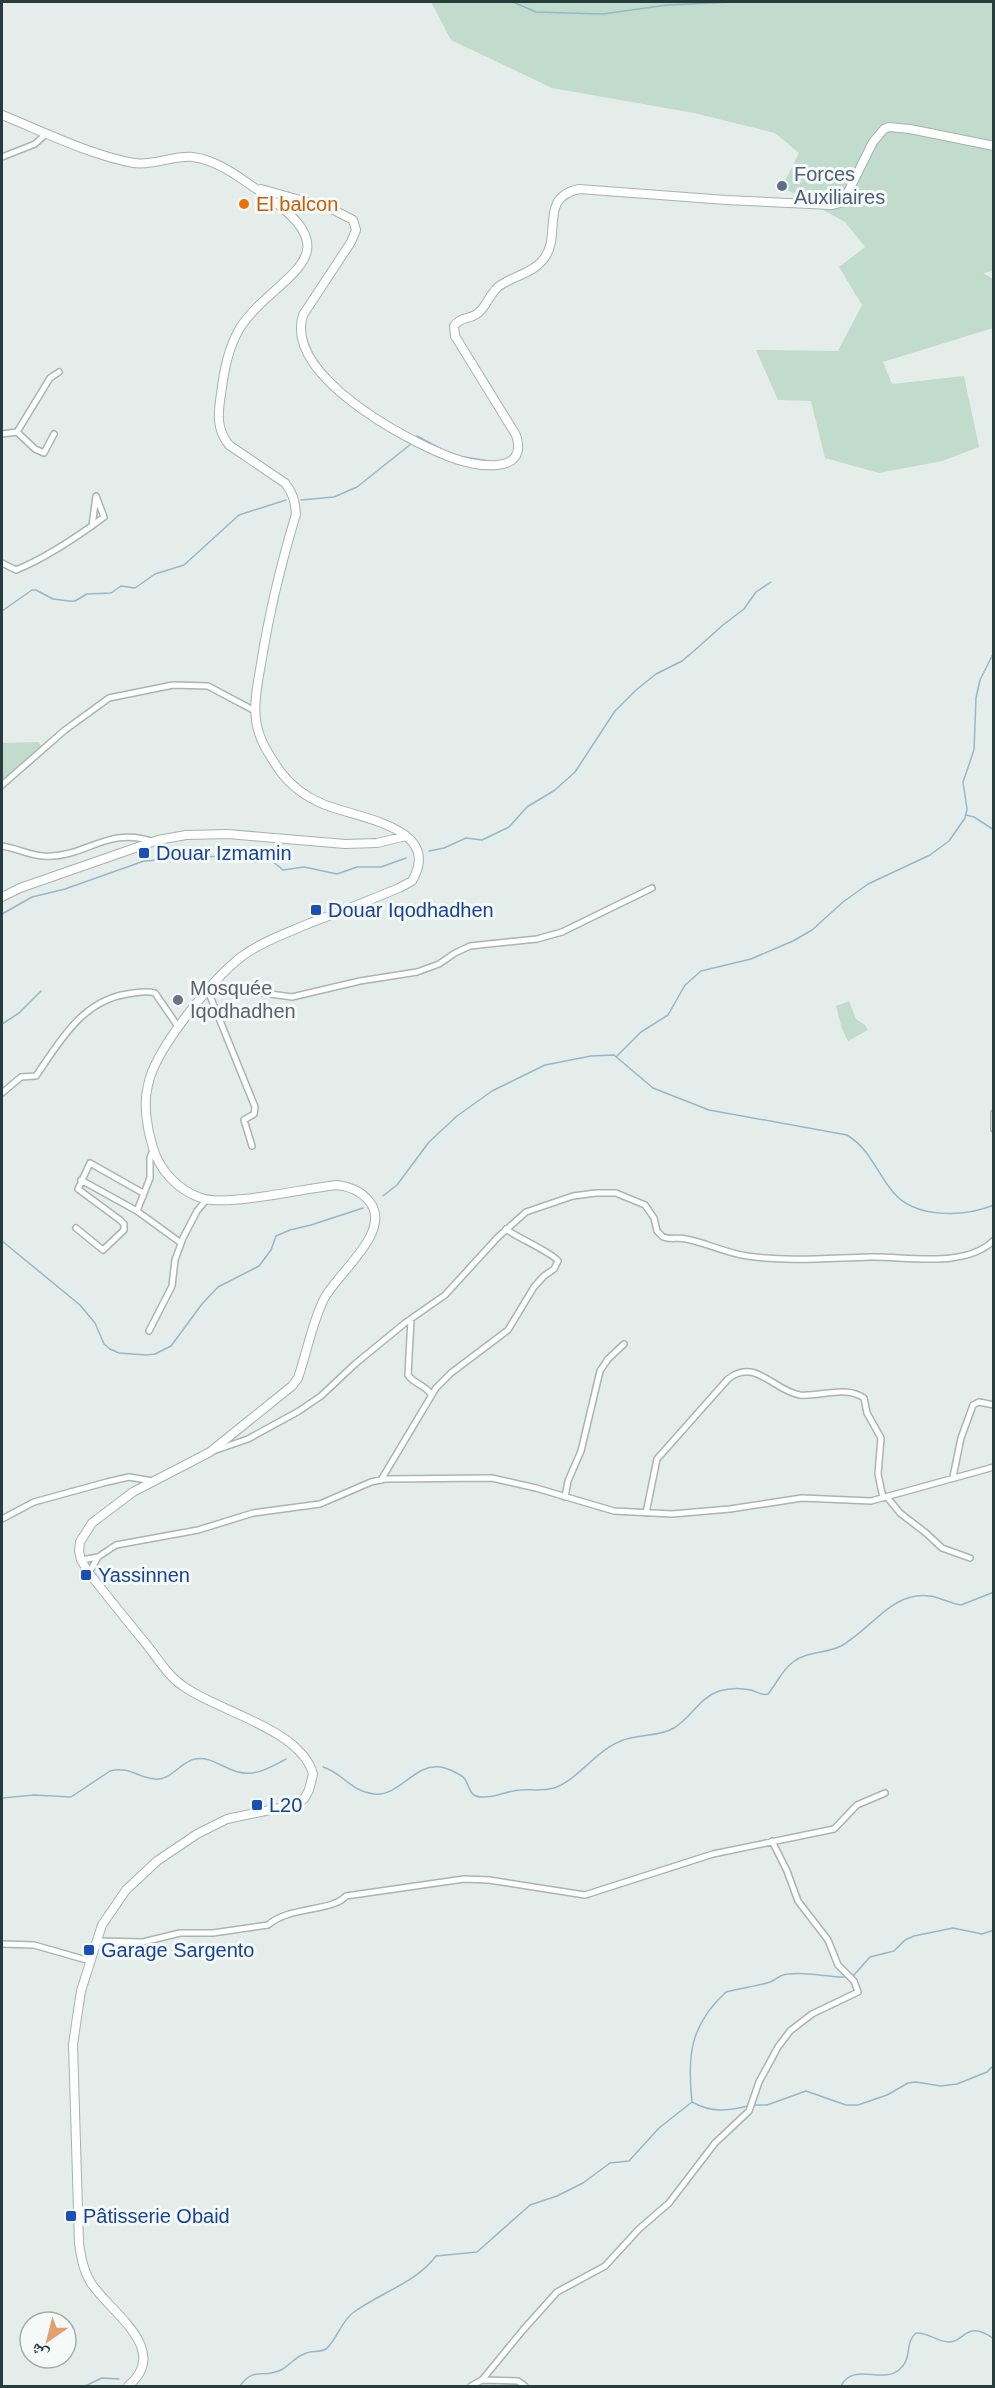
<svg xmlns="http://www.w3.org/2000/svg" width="995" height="2388" font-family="Arial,'Noto Naskh Arabic',sans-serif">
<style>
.green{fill:#c1dbcd}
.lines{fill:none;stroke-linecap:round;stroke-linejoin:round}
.stream{stroke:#94b8cb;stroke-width:1.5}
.street-casing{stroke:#a8b5b3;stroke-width:8}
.secondary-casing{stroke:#a2b4b1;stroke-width:10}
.street{stroke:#fff;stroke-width:5}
.secondary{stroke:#fff;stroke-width:8}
.service-dot{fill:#5c6f8a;stroke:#f5f9f8;stroke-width:2}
.food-dot{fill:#e8710a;stroke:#f5f9f8;stroke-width:2}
.transit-dot{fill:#1a4fb4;stroke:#f5f9f8;stroke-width:2}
.worship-dot{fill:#6b7280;stroke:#f5f9f8;stroke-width:2}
.labels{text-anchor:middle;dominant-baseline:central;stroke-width:6;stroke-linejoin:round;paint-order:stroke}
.service-label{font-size:20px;fill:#4e5e75;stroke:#f5f9f8;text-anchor:start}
.food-label{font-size:20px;fill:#c56008;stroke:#f5f9f8;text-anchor:start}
.transit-label{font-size:20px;fill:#164399;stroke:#f5f9f8;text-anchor:start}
.worship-label{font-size:20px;fill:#5b616d;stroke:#f5f9f8;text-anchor:start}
</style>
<rect width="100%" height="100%" fill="#e5edeb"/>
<!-- green -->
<path class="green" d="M431 2H993L994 271 983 273 993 279V328L883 362 892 384 964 376 979 447 942 461 879 473 825 458 811 401 778 400 756 350 838 351 862 305 839 267 865 247 845 222 782 187 799 153 775 133 694 113 552 88 451 40Z
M39 742 41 746 2 781V743Z
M849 1001 856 1019 865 1025 868 1030 848 1041 842 1029 836 1006Z"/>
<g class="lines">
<!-- stream -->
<path class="stream" d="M513 2 536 12 603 14 667 5 734 2
M417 436 445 451
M458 456 489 461
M301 500 334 497 357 487 411 444
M2 611 32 590H36L53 599 69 601H75L87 594 111 593 121 586 135 588 155 574 184 565 239 515 286 500
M966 815 974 817 994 830
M429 851 444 848 466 838 482 840 509 827 527 807 555 790 575 772 615 711 636 690 656 674 682 661 695 650 723 625 744 609 756 592 771 582
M2 914 32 897 65 889 144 861 220 856 255 862 272 861 283 870 304 867 337 874 357 867H381L406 858
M2 1024 19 1013 41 991
M617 1056 641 1032 668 1015 685 985 701 971 751 959 793 941 812 930 843 902 868 884 930 855 949 841 965 818 967 809 963 782 974 750 976 698 980 680 994 652
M383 1196 397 1185 429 1142 457 1116 492 1091 545 1065 591 1056 614 1055 653 1088 709 1110 847 1135C871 1150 876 1172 893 1192 915 1219 964 1217 994 1205
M2 1241 80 1305 95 1323 104 1344 110 1349 119 1353 146 1355 155 1354 171 1346 202 1304 218 1287 259 1266 271 1250 276 1236 290 1230 311 1225 363 1208
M323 1767C343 1773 350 1791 374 1794 399 1797 415 1763 440 1767 447 1768 461 1774 465 1779 470 1787 469 1797 482 1797 493 1798 502 1793 513 1791 526 1788 541 1792 554 1788 578 1780 595 1751 621 1741 637 1734 659 1737 674 1728 691 1718 699 1698 719 1691 729 1688 742 1688 751 1690 758 1692 761 1696 768 1694 777 1683 782 1670 793 1662 807 1651 825 1654 841 1646 867 1632 887 1600 916 1596 933 1593 945 1602 961 1605L994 1592
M2 1798 34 1795 71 1797 110 1771C130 1766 138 1778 155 1779 171 1781 181 1761 195 1759 214 1755 230 1776 252 1773 264 1772 276 1764 286 1759
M853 1976 870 1957 894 1951 905 1940 914 1936 953 1928 982 1934 994 1930
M692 2102C712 2113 727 2111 748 2106
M753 2105H767L806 2091 846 2105H858L887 2095 908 2083 916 2082 941 2086 957 2084 987 2072 994 2065
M85 2386 102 2378 119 2379
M240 2386C254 2366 263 2379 281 2370 289 2366 295 2357 304 2354 311 2350 319 2353 326 2349 338 2338 341 2321 354 2312 380 2293 417 2282 436 2256L477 2252 530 2205 557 2196 583 2183 610 2163 629 2161 659 2128 692 2102C687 2056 690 2025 726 1992 739 1988 753 1987 767 1983 775 1981 780 1974 788 1974 809 1971 828 1978 849 1977
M841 2386C853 2362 881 2384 899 2370 913 2359 904 2343 916 2333 928 2332 937 2342 949 2342 965 2342 966 2319 994 2339"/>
<!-- street casing -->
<g class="street-casing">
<path id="street" d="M2 157 35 144 47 133
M2 434 17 432
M54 434 44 453 35 449 17 432 50 378 59 372
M2 563 16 570C48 557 77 537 104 517L96 496 92 526
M2 785 65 730 109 698 173 685 208 686 255 711
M2 846C16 848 29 855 43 856 85 859 107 825 154 842
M212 986 292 997 360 981 417 972 439 964 455 953 470 946 537 939 562 932 652 888
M208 991 255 1107 254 1114 244 1120 252 1146
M2 1093 21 1077 36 1076C60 1041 82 1001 127 994 136 993 146 990 155 993L179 1028
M994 1113V1129
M153 1150 150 1158V1178L137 1211 181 1243
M81 1180 137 1211
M76 1228 103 1250 124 1230V1224L120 1220 78 1189 90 1163 143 1193
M411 1319 408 1375C414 1384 425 1385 431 1394
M149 1331 172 1286 175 1260 183 1238 197 1211 207 1199
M213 1451 248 1439 299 1411 321 1396 355 1364 405 1323 445 1295 498 1237 526 1212 573 1196 596 1193H616L645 1205 654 1218 657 1231 663 1237C671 1240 678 1237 686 1239 707 1243 726 1253 747 1256 789 1262 829 1258 870 1257 906 1256 966 1269 994 1240
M953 1477 961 1438 973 1405 979 1402 994 1405
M381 1480 436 1388 451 1373 508 1330 534 1287 544 1276 554 1269 558 1261C553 1253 516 1237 506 1229
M565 1497 568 1481 581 1451 600 1371 608 1359 624 1344
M887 1497 900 1513 926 1533 942 1548 970 1558
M646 1513 657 1459 728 1379C755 1357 774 1391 800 1395 820 1397 846 1385 864 1398L867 1413 881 1438 878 1474 883 1498
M2 1519 34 1502 107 1482 129 1477 153 1481
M98 1557 116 1545 198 1530 253 1513 320 1504 371 1482 385 1479 492 1478 536 1488 614 1511 672 1514 730 1509 802 1498 871 1501 994 1467
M81 1560 98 1557 89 1573
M96 1941 143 1942 180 1933H213L268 1925C289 1906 332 1912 346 1896L464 1879 489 1880 585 1895 713 1854 834 1829 857 1805 885 1793
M2 1944 34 1945 90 1961
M482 2380 518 2381 525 2386
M471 2386 482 2380 523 2330 557 2292 605 2266 639 2229 669 2203 715 2143 749 2111 759 2082 778 2047 790 2031 812 2014 858 1992 854 1981 838 1965 828 1940 798 1901 787 1871 772 1841"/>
</g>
<!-- secondary casing -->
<g class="secondary-casing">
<path id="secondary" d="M2 115C42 131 92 156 134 163 153 166 174 155 193 157 219 160 244 181 265 195 358 258 274 275 240 328 228 348 224 371 221 394 218 413 216 429 229 445L285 483C293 493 295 501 296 514 281 564 269 613 261 664 257 687 251 713 260 736 264 748 273 761 280 771 291 786 306 797 323 804 355 818 444 826 412 881L399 888C370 900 340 912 310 923 287 933 261 942 241 957 212 980 155 1049 148 1085 143 1104 147 1129 153 1148 160 1171 178 1190 201 1198 228 1207 305 1188 337 1185 348 1186 361 1191 369 1201 394 1231 337 1273 324 1299 312 1323 307 1352 298 1378L292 1386 210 1452 133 1492 92 1523 80 1542 79 1551 81 1560 89 1573C108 1597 127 1621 147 1645 158 1659 168 1676 183 1686 217 1711 301 1729 313 1774L309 1790 304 1799 294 1805 227 1819 197 1834 157 1861 126 1890 102 1925 81 1991 73 2044 79 2243C81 2257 83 2270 91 2283 110 2312 172 2350 128 2386
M261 189 332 209 353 220 356 230 351 242 303 315C284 375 405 440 450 457 472 466 530 477 516 435L455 336 454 326C461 316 470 320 478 313 486 307 489 295 498 287 510 277 531 274 542 261 564 237 537 198 579 189L726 200 831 205 840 203 845 198 873 142 884 129 889 127 910 129 994 146
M2 897 20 888 158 840 186 835 228 834 345 844 377 843 406 836"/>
</g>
<!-- street -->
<use href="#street" class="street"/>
<!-- secondary -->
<use href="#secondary" class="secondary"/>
</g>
<!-- markers -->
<circle class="service-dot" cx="782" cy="186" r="6"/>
<circle class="food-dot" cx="244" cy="204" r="6"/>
<g class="transit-dot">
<rect x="138" y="847" width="12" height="12" rx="3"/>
<rect x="310" y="904" width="12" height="12" rx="3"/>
<rect x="80" y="1569" width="12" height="12" rx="3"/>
<rect x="251" y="1799" width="12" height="12" rx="3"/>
<rect x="83" y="1944" width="12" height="12" rx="3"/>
<rect x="65" y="2210" width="12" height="12" rx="3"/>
</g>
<circle class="worship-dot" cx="178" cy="1000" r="6"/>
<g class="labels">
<!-- service labels -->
<g class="service-label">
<text x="794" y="174">Forces<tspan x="794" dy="23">Auxiliaires</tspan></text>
</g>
<!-- food labels -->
<g class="food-label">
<text x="256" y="204">El balcon</text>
</g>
<!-- transit labels -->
<g class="transit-label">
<text x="156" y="853">Douar Izmamin</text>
<text x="328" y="910">Douar Iqodhadhen</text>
<text x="98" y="1575">Yassinnen</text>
<text x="269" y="1805">L20</text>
<text x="101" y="1950">Garage Sargento</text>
<text x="83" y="2216">Pâtisserie Obaid</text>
</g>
<!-- worship labels -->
<g class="worship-label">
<text x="190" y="988">Mosquée<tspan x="190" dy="23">Iqodhadhen</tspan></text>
</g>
</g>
<!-- border -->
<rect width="995" height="2388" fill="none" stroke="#263d3b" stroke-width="6"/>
<!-- north arrow -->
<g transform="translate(48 2340) rotate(215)"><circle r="28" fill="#f5f9f8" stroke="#a2aeac" stroke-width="1.5"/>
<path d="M0-4.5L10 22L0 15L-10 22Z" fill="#e2a06e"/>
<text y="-9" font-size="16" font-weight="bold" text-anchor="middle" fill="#263d3b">ش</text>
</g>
</svg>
